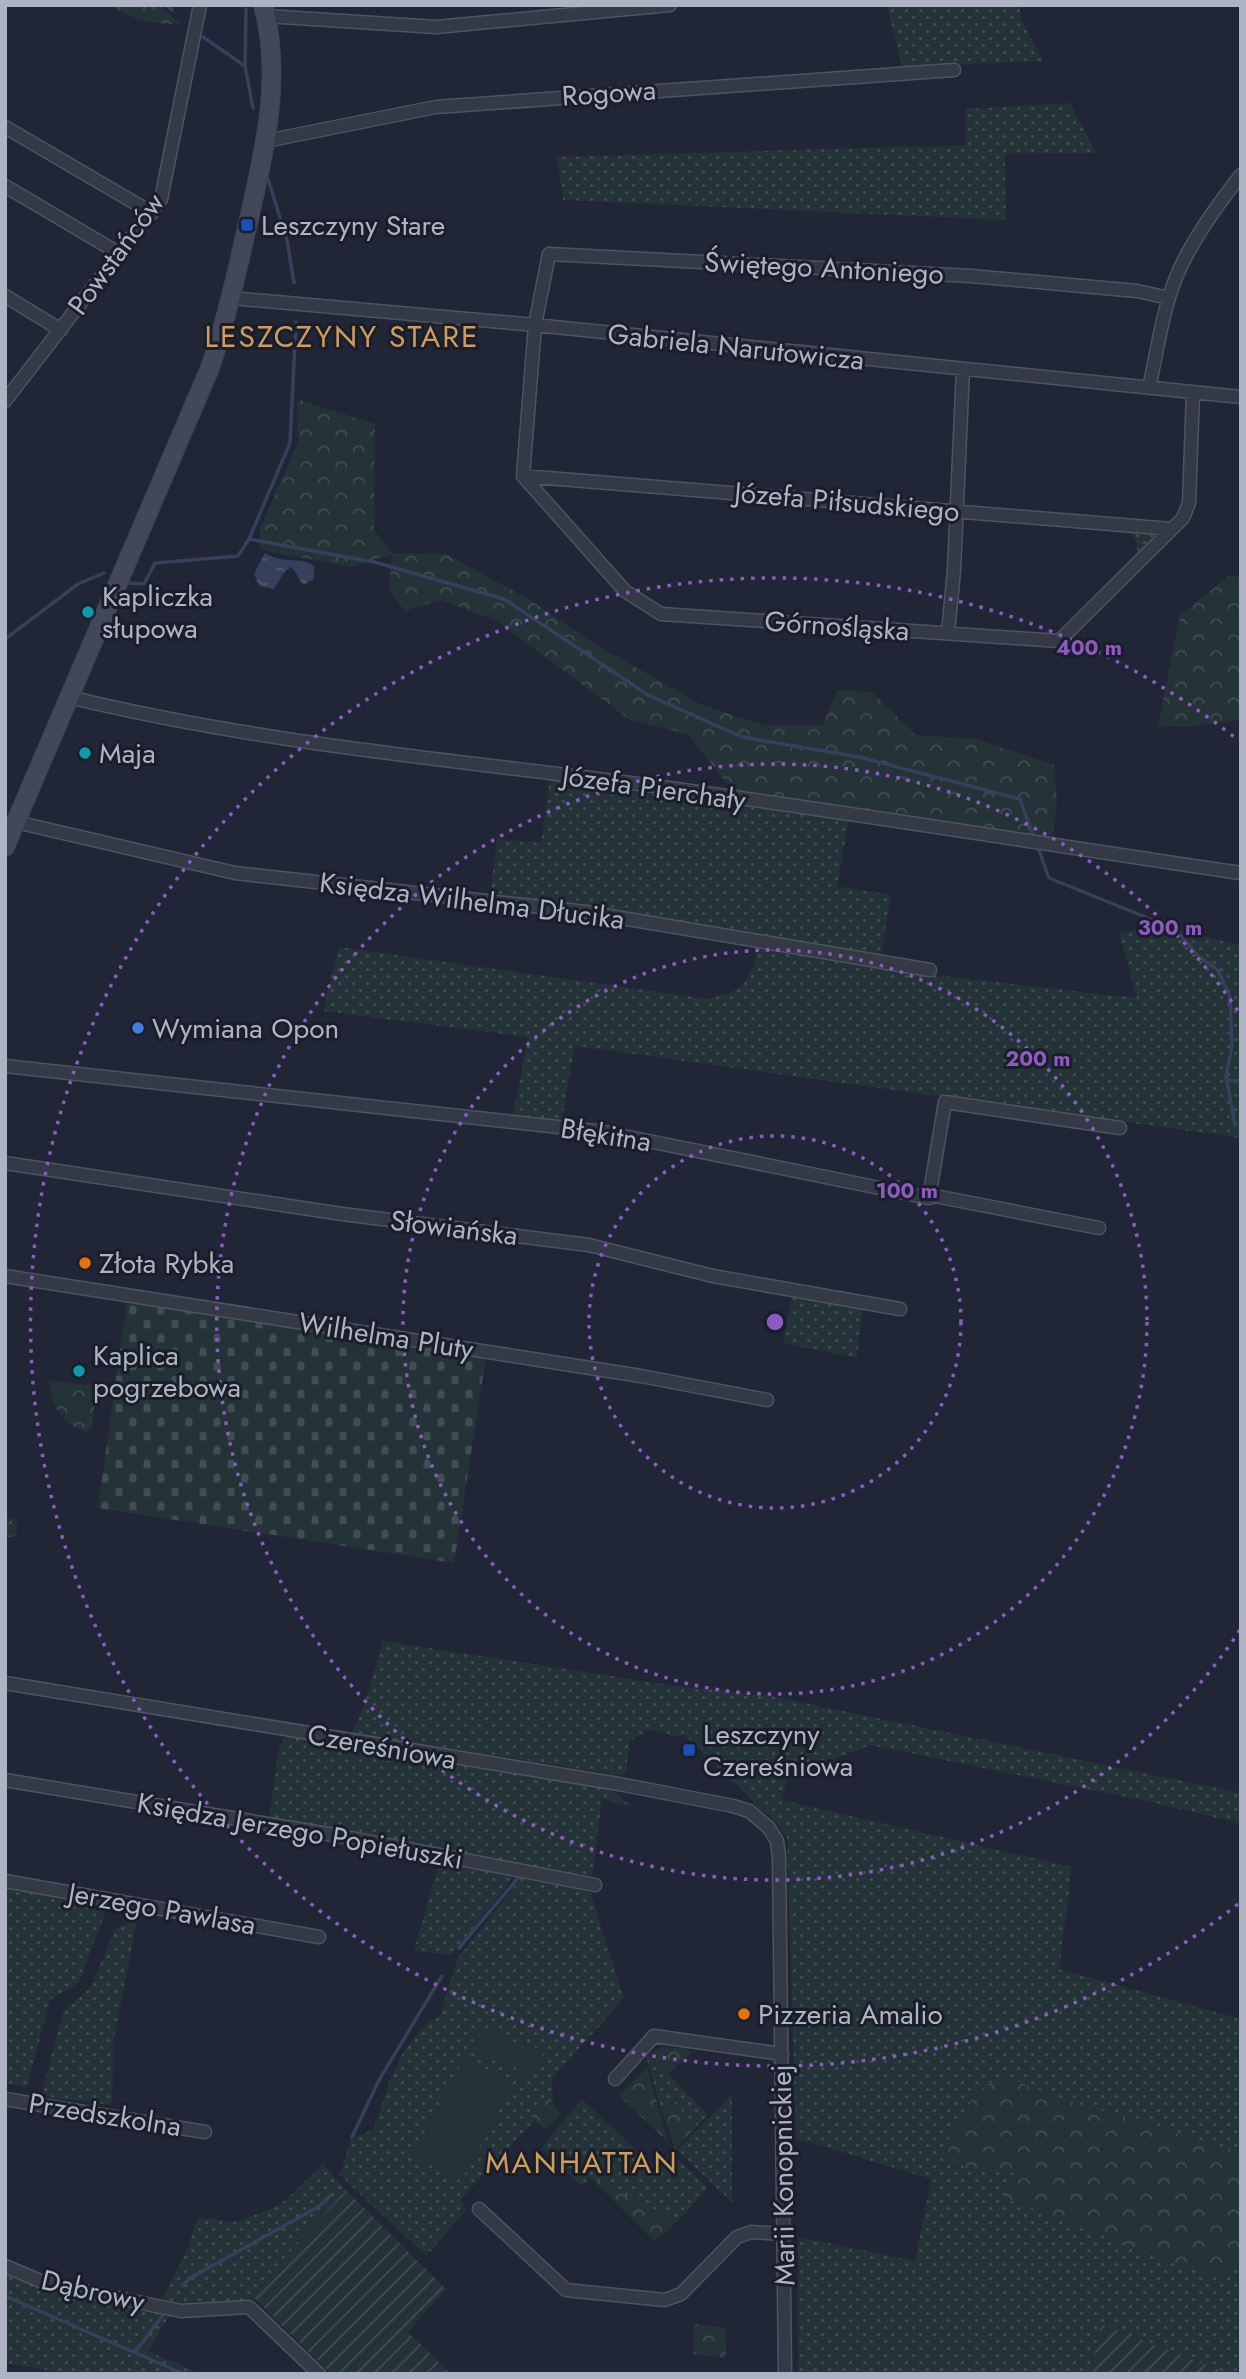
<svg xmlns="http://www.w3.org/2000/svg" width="1246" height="2379" font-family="Jost,sans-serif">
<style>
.grass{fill:url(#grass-dots)}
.forest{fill:url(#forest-crowns)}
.cemetery{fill:url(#cemetery-stones)}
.garden{fill:url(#garden-furrows)}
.pitch{fill:#233337}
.water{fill:url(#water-ripples)}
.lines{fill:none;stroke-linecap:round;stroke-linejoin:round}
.stream{stroke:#35405c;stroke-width:3.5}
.street-casing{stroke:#4e5361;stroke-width:15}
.secondary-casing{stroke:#3d424f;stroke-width:20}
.street{stroke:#343946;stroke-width:12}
.secondary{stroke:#424759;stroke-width:18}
.ring{fill:none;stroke:#8d5bc0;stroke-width:3.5;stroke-dasharray:3.5 7}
.transit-dot{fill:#1a4fb4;stroke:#191e2a;stroke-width:2.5}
.culture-dot{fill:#0f9aa8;stroke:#191e2a;stroke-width:2.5}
.shop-dot{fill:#3f7fe0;stroke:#191e2a;stroke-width:2.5}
.food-dot{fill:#e8710a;stroke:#191e2a;stroke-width:2.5}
.labels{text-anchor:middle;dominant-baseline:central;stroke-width:6;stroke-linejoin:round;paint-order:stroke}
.street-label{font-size:28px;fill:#aeb3c3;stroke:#191e2a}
.poi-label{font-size:28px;fill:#aeb3c3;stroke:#191e2a;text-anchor:start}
.neighbourhood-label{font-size:30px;letter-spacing:2px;fill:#cd9d5e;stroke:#191e2a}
.centre{fill:#8d5bc0;stroke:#191e2a;stroke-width:3.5}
.ring-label{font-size:21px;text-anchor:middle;font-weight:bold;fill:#8d5bc0;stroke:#191e2a;stroke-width:6;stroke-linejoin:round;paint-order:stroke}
</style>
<defs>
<pattern id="grass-dots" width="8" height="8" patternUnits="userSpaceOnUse" patternTransform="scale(1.75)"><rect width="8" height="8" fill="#233337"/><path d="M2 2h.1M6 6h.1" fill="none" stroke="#404e52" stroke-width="1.8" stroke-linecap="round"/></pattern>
<pattern id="forest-crowns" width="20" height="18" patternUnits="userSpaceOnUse" patternTransform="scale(1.75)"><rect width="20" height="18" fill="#233337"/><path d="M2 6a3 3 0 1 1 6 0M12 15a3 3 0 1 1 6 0" fill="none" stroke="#404e52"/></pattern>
<pattern id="cemetery-stones" width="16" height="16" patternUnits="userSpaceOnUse" patternTransform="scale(1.75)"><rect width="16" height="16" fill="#233337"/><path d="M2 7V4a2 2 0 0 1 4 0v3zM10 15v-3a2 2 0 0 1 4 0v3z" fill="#404e52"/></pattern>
<pattern id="garden-furrows" width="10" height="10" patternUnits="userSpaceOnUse" patternTransform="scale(1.75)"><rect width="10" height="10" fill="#233337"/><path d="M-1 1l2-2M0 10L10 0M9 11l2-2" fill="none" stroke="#404e52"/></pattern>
<pattern id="water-ripples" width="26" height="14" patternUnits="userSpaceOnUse" patternTransform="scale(1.75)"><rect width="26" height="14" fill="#35405c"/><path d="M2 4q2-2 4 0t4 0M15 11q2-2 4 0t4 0" fill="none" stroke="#505972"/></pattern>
</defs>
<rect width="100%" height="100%" fill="#202635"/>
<!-- grass -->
<path class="grass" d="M887 5H1019L1021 19 1043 61 902 67Z
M1070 103 1096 153 1005 154 1006 220 563 200 557 157 965 145 966 109Z
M1128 529 1162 532 1138 554 1136 541Z
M550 778 849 821 837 886 891 895 881 955 616 911 490 896 497 839 541 843Z
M1162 925 1241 946V1138L575 1046 561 1124 512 1121 528 1037 323 1011 339 947 708 999C743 991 749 984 758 949L879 969 1137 998 1119 933Z
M793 1291 863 1304 857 1358 783 1343Z
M5 1517 17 1520 16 1536 7 1538 5 1543Z
M383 1641 683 1687 765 1695 1241 1793V1824L1156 1803 871 1745 787 1777 782 1800 1072 1867 1059 1969 1241 2019V2374H1231L1101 2324 1090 2374H798V2237L915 2261 931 2179 808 2142 796 2141 787 1837 769 1815 753 1804 754 1802 683 1733 679 1737 649 1730 630 1741 626 1772 620 1775 352 1733 364 1706Z
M286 1736 610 1789 632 1807 602 1799 592 1877 269 1818 279 1748Z
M440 1859 517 1873 452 1955 414 1951Z
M522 1877 590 1891 624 1998 552 2079 553 2101 460 2200 467 2209 426 2256 340 2175 351 2139 374 2129C388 2086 399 2039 440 2015L458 1958Z
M5 1887 106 1910 79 1983 50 2000 27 2087 5 2084Z
M137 1919 114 2039 112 2105 41 2096 63 2012 90 1988 115 1930Z
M649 2054 708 2115 697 2126 673 2102 666 2103 661 2109 646 2056Z
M731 2095H732V2202L677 2150Z
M582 2099 655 2168 670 2152 708 2188 678 2221 590 2178 581 2186 541 2148Z
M323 2164 346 2190 251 2295 255 2299 182 2306 161 2301 187 2250 198 2217 237 2222 280 2205Z
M5 2270 173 2310 148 2351 202 2374H68L5 2363Z"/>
<!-- forest -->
<path class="forest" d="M112 5H159L182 25C155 23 134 23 112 5Z
M297 399 375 424 374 530 393 553 446 554 530 600 593 643 702 705 764 725H823L837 690 872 692 916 735 976 739 1054 765 1057 801 1052 840 732 790 688 734 630 720 497 621 441 600 405 611 389 590 392 554 353 567 260 550V528L298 443Z
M1229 576 1241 577V720L1186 727 1158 726 1180 615Z
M49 1380 97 1386 92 1428 86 1432C61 1422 51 1406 49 1380Z
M663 2047 687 2049 692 2053 668 2074 649 2054Z
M644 2057 668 2141V2142L619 2096 646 2069Z
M1001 2075 1051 2095 1241 2153V2255L1224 2281 1004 2198 1018 2173 970 2171 942 2150 974 2096Z
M549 2097 561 2115 546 2130 531 2116Z
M673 2102 697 2126 675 2149 661 2109 666 2103Z
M590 2177 678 2221 654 2241Z
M694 2324 726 2328V2358L693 2354Z"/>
<!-- cemetery -->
<path class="cemetery" d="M127 1299 486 1357 454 1563 98 1508Z"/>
<!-- garden -->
<path class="garden" d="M346 2190 446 2289 408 2332 451 2374H331L251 2295Z
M1101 2324 1231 2374H1090Z"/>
<!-- pitch -->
<path class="pitch" d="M482 2026 524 2048 512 2070 470 2047Z
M530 2044 544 2053 526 2084 512 2075Z
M465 2057 513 2084 461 2181 412 2155Z"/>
<!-- water -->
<path class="water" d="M265 553C283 565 301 556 314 566V579L303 585 292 567 285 571 274 589 259 586 254 574Z"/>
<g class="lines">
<!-- stream -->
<path class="stream" d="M166 5 172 10
M203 37 245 66 253 108
M245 66 246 9
M268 179 287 240 294 283
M249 539 374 562 504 599 648 695 742 737 859 757 1020 799 1034 838
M129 583 144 584 155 563 238 556 249 539 290 443 296 322
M5 639 78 584 104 573
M1037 845 1049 878 1175 929 1199 957 1218 970 1230 997 1232 1046 1226 1076 1235 1125
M1226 1080 1241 1081
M459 1948 519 1877
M352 2137 379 2080 442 1976
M182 2286 190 2278 318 2207 330 2196
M5 2296 184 2374
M135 2352 163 2315"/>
<!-- street casing -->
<g class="street-casing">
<path id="street" d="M266 16 436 27 670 5
M5 127 152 213
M266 141 436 107 954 70
M5 186 120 254
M5 296 61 330
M231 298 535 325 1241 397
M1169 298 1137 291 971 276 549 254 535 325 523 476 625 591 661 614 1059 641 1183 518 1189 503 1193 393
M1149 388C1158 348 1163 304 1181 266 1197 233 1218 204 1241 175
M5 401 161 199 200 5
M523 476 1171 529
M948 633 954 570 963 369
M69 697C266 745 468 761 669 788 860 814 1050 845 1241 873
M16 822 235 873 586 912 930 970
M5 1066 604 1132 929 1198 945 1102 1120 1128
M5 1163 342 1214 589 1245 713 1276 900 1309
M930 1195 1099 1228
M5 1276 641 1376 767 1400
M5 1683 619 1784 733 1806 749 1811 768 1827 777 1841 779 1857 785 2374
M5 1780 346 1837 595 1885
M5 1881 319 1937
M615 2079 654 2036 782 2054
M5 2099 205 2132
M479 2209 566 2290 665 2300 681 2294 737 2237 751 2232 784 2234
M5 2266 45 2283 181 2311 249 2307 319 2374"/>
</g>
<!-- secondary casing -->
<g class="secondary-casing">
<path id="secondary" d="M5 847 210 368C226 320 237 272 248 223 264 152 283 78 263 5"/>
</g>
<!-- street -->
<use href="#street" class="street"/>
<!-- secondary -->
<use href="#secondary" class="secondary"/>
</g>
<!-- distance rings -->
<g class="ring">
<circle cx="775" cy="1322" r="186"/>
<circle cx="775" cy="1322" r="372"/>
<path d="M1240 1630A558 558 0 1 1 1240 1014"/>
<path d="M1238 1904A744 744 0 1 1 1238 740"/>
</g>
<!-- markers -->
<g class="transit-dot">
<rect x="240" y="218" width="14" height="14" rx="3.5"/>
<rect x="682" y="1743" width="14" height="14" rx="3.5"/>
</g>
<g class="culture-dot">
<circle cx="88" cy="612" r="7"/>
<circle cx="85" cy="753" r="7"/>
<circle cx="79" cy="1371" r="7"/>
</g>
<circle class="shop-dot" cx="138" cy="1028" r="7"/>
<g class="food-dot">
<circle cx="85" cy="1263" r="7"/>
<circle cx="744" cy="2014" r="7"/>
</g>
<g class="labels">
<!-- street labels -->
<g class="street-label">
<text transform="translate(609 93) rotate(-4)">Rogowa</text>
<text transform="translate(116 254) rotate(-54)">Powstańców</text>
<text transform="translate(824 268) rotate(3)">Świętego Antoniego</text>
<text transform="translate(736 347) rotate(6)">Gabriela Narutowicza</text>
<text transform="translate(847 502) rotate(5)">Józefa Piłsudskiego</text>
<text transform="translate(837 626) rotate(4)">Górnośląska</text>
<text transform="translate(654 788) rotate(8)">Józefa Pierchały</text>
<text transform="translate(472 901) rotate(7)">Księdza Wilhelma Dłucika</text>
<text transform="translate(606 1135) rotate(9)">Błękitna</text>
<text transform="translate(454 1228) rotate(7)">Słowiańska</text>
<text transform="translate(386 1336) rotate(9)">Wilhelma Pluty</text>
<text transform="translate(382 1747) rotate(10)">Czereśniowa</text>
<text transform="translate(300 1831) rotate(10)">Księdza Jerzego Popiełuszki</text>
<text transform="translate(162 1909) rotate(10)">Jerzego Pawlasa</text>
<text transform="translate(105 2115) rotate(9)">Przedszkolna</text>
<text transform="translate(783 2175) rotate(-91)">Marii Konopnickiej</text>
<text transform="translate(93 2291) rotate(13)">Dąbrowy</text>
</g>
<!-- poi labels -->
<g class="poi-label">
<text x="261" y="225">Leszczyny Stare</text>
<text x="102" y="596">Kapliczka<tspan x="102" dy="32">słupowa</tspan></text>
<text x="99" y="753">Maja</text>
<text x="152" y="1028">Wymiana Opon</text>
<text x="99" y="1263">Złota Rybka</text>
<text x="93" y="1355">Kaplica<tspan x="93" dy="32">pogrzebowa</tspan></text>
<text x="703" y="1734">Leszczyny<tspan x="703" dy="32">Czereśniowa</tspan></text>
<text x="758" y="2014">Pizzeria Amalio</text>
</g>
<!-- neighbourhood labels -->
<g class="neighbourhood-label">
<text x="342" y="336">LESZCZYNY STARE</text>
<text x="582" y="2162">MANHATTAN</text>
</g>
</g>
<circle cx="775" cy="1322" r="10" class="centre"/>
<g class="ring-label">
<text x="1089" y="655">400 m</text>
<text x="1170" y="935">300 m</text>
<text x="1038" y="1066">200 m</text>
<text x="907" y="1198">100 m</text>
</g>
<!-- border -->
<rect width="1246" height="2379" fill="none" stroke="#aeb3c3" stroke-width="14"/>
</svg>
